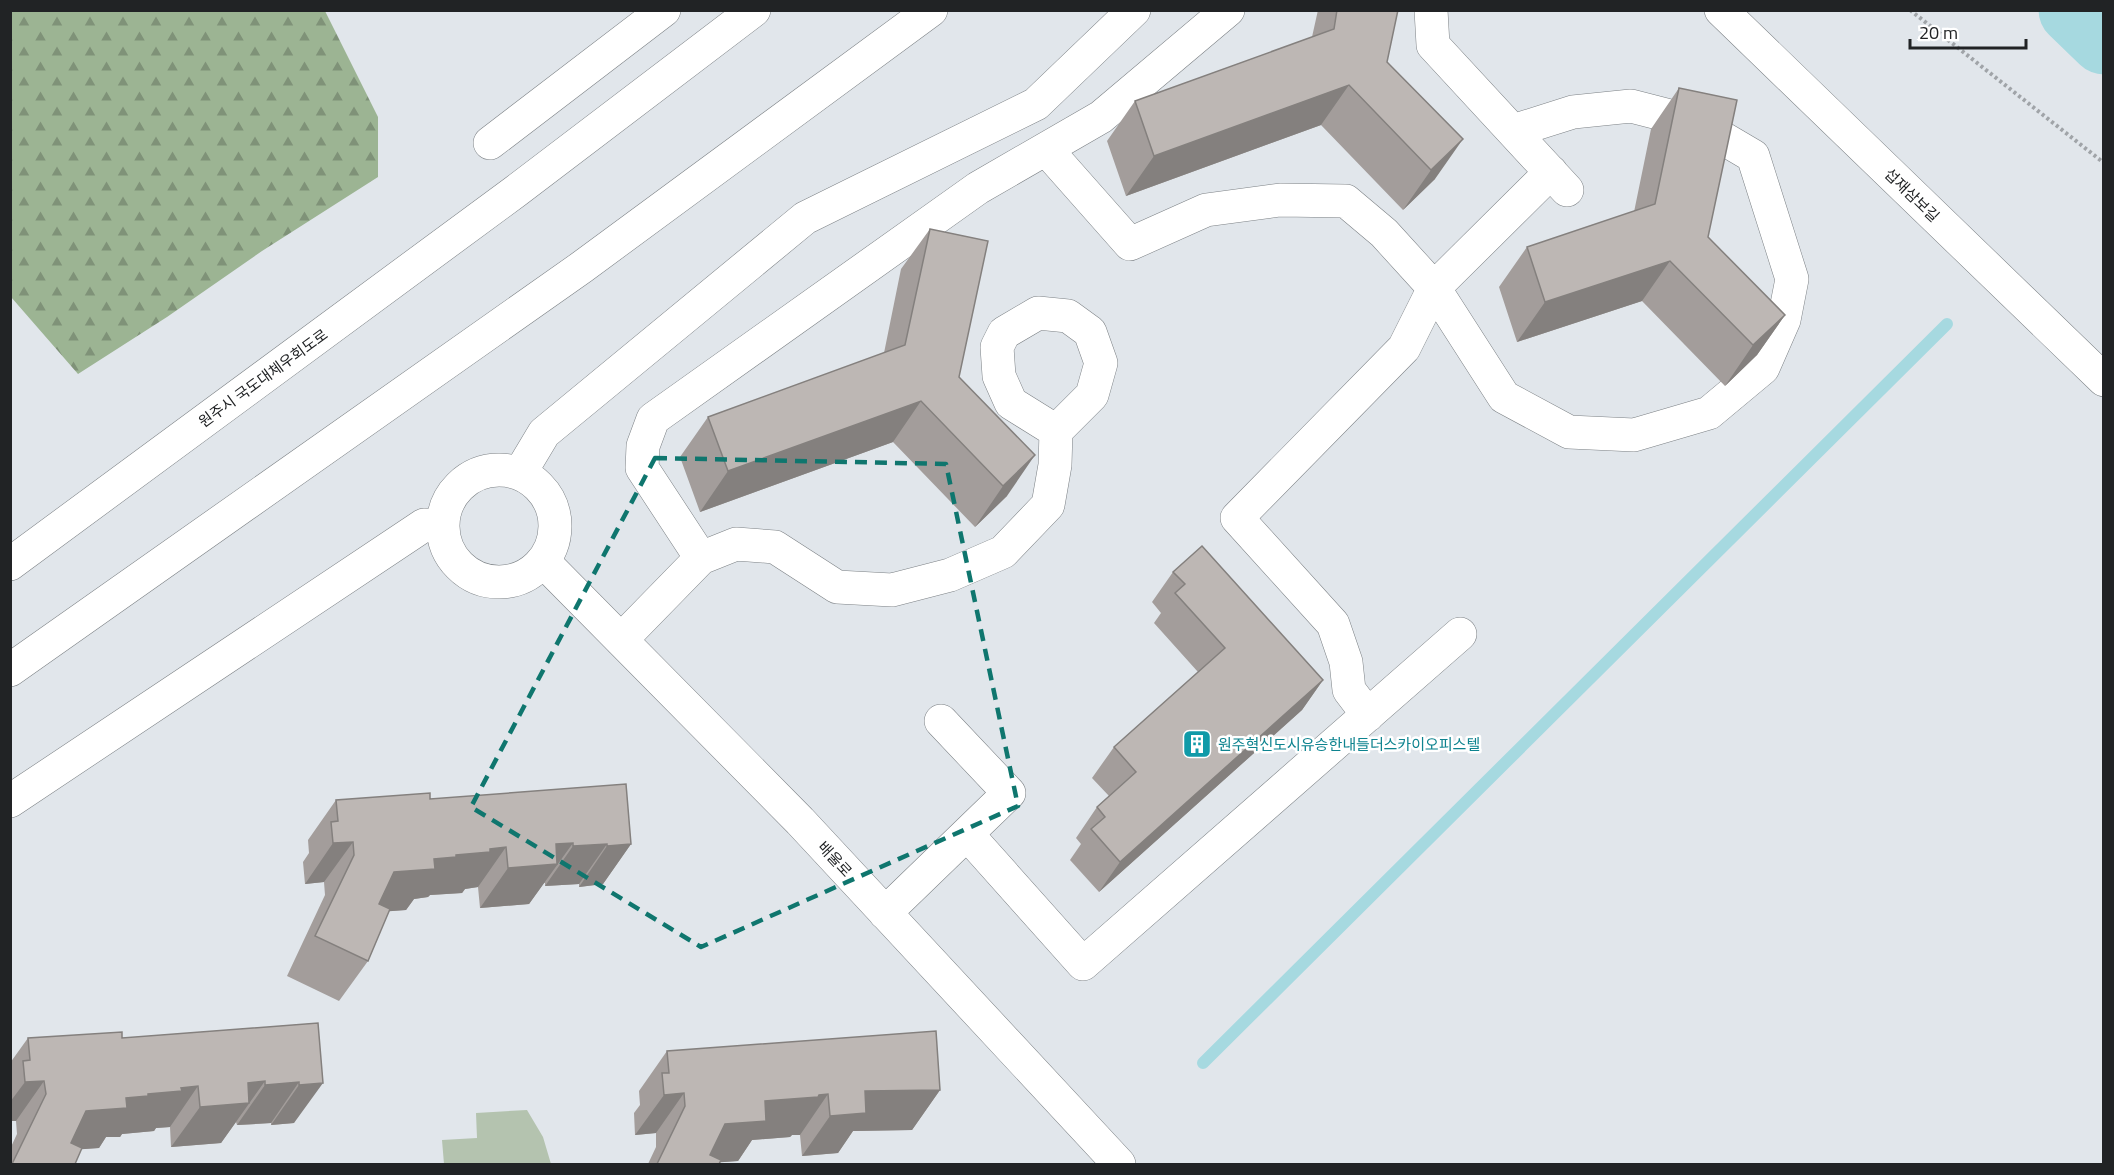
<svg xmlns="http://www.w3.org/2000/svg" width="2114" height="1175" font-family="'Titillium Web','Noto Sans KR',sans-serif">
<style>
.green{fill:#b4c3af}
.forest{fill:url(#forest-firs)}
.lines{fill:none;stroke-linecap:round;stroke-linejoin:round}
.stream{stroke:#a6d9e0;stroke-width:12}
.river{stroke:#a6d9e0;stroke-width:69}
.minor-casing{stroke:#7c8185;stroke-width:34}
.highway-casing{stroke:#7c8185;stroke-width:34}
.path{stroke:#a0a4a8;stroke-width:4;stroke-dasharray:3 3;stroke-linecap:butt}
.minor{stroke:#fff;stroke-width:33}
.highway{stroke:#fff;stroke-width:33}
.wall{fill:#a39d9b}
.shaded-wall{fill:#84807e}
.building{fill:#bdb7b4;stroke:#84807e;stroke-width:1.5}
.marked{fill:none;stroke:#0f766e;stroke-width:4.5;stroke-dasharray:12 8;stroke-linejoin:round}
.labels{text-anchor:middle;dominant-baseline:central;stroke-width:5;stroke-linejoin:round;paint-order:stroke}
.street-label{font-size:15px;fill:#212325;stroke:#fff}
.culture-label{font-size:15px;fill:#0d838f;stroke:#fff;text-anchor:start}
</style>
<defs>
<pattern id="forest-firs" width="22" height="20" patternUnits="userSpaceOnUse" patternTransform="scale(1.5)"><rect width="22" height="20" fill="#9cb493"/><path d="M5 1l3.5 6h-7zM16 11l3.5 6h-7z" fill="#7f9278"/></pattern>
</defs>
<rect width="100%" height="100%" fill="#e1e6eb"/>
<!-- green -->
<path class="green" d="M527 1110 543 1137 551 1164H444L442 1140 477 1138 476 1113Z"/>
<!-- forest -->
<path class="forest" d="M10 11H325L378 117V177L262 251 167 317 78 374 11 297Z"/>
<g class="lines">
<!-- stream -->
<path class="stream" d="M1203 1063 1947 324"/>
<!-- river -->
<path class="river" d="M2073 10 2104 40"/>
<!-- minor casing -->
<g class="minor-casing">
<path id="minor" d="M1431 10 1433 45 1567 190
M1721 10 2104 380
M490 143 664 10
M1046 149 1130 244 1206 210 1280 200 1346 201 1384 233 1434 288 1504 397 1569 432 1634 435 1709 413 1763 368 1784 320 1792 279 1753 156 1697 123 1631 106 1573 112 1513 131
M443 526a56 56 0 1 1 112 0a56 56 0 1 1-112 0Z
M520 473 544 433 805 218 1036 104 1134 10
M701 558 642 468 643 446 653 419 978 188 1101 117 1228 10
M543 561 800 821 1119 1164
M621 640 701 558 736 544 775 547 837 587 892 590 950 575 1003 552 1048 505 1055 465 1056 431 1092 395 1101 363 1090 332 1068 316 1038 313 1004 333 997 347 999 376 1011 403 1056 431
M1368 715 1349 690 1346 662 1333 624 1237 518 1404 348 1434 288 1551 172
M10 801 424 525 442 526
M967 834 1083 964 1460 634
M885 913 1009 793 941 721"/>
</g>
<!-- highway casing -->
<g class="highway-casing">
<path id="highway" d="M10 564 516 191 754 10
M10 670 582 267 931 10"/>
</g>
<!-- path -->
<path class="path" d="M1910 10 2104 163"/>
<!-- minor -->
<use href="#minor" class="minor"/>
<!-- highway -->
<use href="#highway" class="highway"/>
</g>
<!-- wall -->
<path class="wall" d="M1318 10H1398L1387 62 1435 179 1403 210 1321 125 1126 196 1107 141 1135 101 1312 37Z
M1679 88 1708 237 1785 315 1757 355 1725 386 1642 301 1517 342 1499 287 1527 247 1634 212 1651 129Z
M930 229 959 377 1007 496 975 527 893 442 700 512 680 457 708 417 884 353 901 269Z
M1173 572 1323 680 1302 710 1099 892 1070 860 1081 844 1076 838 1097 807 1109 796 1092 778 1114 747 1198 672 1154 623 1161 613 1152 602Z
M430 799 631 844 603 884 579 887V884L545 886V883H544L529 904 480 908 478 887 465 889 462 893 430 895 428 897 414 899 406 910 389 911 368 961 339 1001 287 976 325 895 324 882 305 884 303 862 309 853 308 840 336 800Z
M318 1023 294 1123 271 1125V1123L237 1125 236 1122 221 1143 171 1147 170 1127 156 1128 154 1131 122 1134 120 1137H106L99 1148 81 1149 75 1164H10V1149L17 1134 16 1121H10V1063L28 1038H122Z
M667 1051 940 1090 912 1130 853 1131 838 1153 802 1156 800 1135H792L790 1137 752 1140 738 1161 720 1162 719 1164H648L656 1147V1133L635 1135 634 1113 640 1105 639 1091Z"/>
<!-- shaded-wall -->
<path class="shaded-wall" d="M1349 85 1321 125 1126 196 1154 156Z
M1463 139 1435 179 1403 210 1431 170Z
M1670 261 1642 301 1517 342 1545 302Z
M1785 315 1757 355 1725 386 1753 345Z
M921 401 893 442 700 512 728 471Z
M1035 455 1007 496 975 527 1003 486Z
M1323 680 1302 710 1099 892 1120 862Z
M353 842 324 882 305 884 333 843Z
M573 843 529 904 480 908 508 868 556 844Z
M607 844 579 884 545 886 573 846Z
M631 844 603 884 579 887 607 846Z
M506 847 478 887 465 889 462 893 430 895 428 897 414 899 406 910 366 913 394 872 434 859 490 849Z
M44 1081 16 1121H10V1102L25 1082Z
M265 1081 221 1143 171 1147 200 1107 248 1083Z
M299 1082 271 1123 237 1125 265 1085Z
M323 1083 294 1123 271 1125 299 1085Z
M198 1086 170 1127 156 1128 154 1131 122 1134 120 1137H106L99 1148 57 1151 86 1111 126 1098 181 1088Z
M940 1090 912 1130 853 1131 838 1153 802 1156 830 1116 865 1091Z
M684 1093 656 1133 635 1135 664 1095Z
M828 1094 800 1135H792L790 1137 752 1140 738 1161 697 1164 725 1124 765 1101Z"/>
<!-- building -->
<path class="building" d="M1337 10H1398L1387 62 1463 139 1431 170 1349 85 1154 156 1135 101 1334 29Z
M1679 88 1737 100 1708 237 1785 315 1753 345 1670 261 1545 302 1527 247 1655 204Z
M930 229 988 241 959 377 1035 455 1003 486 921 401 728 471 708 417 905 345Z
M1202 546 1323 680 1120 862 1091 829 1105 817 1097 807 1136 772 1114 747 1225 648 1175 593 1185 584 1173 572Z
M626 784 631 844 607 846V844L573 846V843L556 844 557 864 508 868 506 847 490 849V852L456 855V857L434 859 435 869 394 872 379 904 390 909 368 961 315 936 354 855 353 842 333 843 331 822 338 821 336 800 430 793V799Z
M318 1023 323 1083 299 1085V1082L265 1085V1081L248 1083 249 1103 200 1107 198 1086 181 1088 182 1091 148 1094V1096L126 1098 127 1108 86 1111 71 1143 82 1148 75 1164H12L46 1094 44 1081 25 1082 23 1061 30 1060 28 1038 122 1032V1038Z
M936 1031 940 1090 865 1091 866 1113 830 1116 828 1094 819 1095 818 1097 765 1101 766 1121 725 1124 710 1155 721 1160 719 1164H657L685 1106 684 1093 664 1095 662 1073H669L667 1051Z"/>
<!-- marked area -->
<path class="marked" d="M655 458 946 464 1018 806 701 947 471 807Z"/>
<!-- icons -->
<defs>
<g id="building-square" transform="scale(1.5)"><rect x="-9" y="-9" width="18" height="18" rx="4" fill="#0f9aa8" stroke="#fff"/><path d="M-4-6H4V6H1V3H-1V6H-4ZM-2.5-4.3h1.7v1.8h-1.7ZM.8-4.3h1.7v1.8H.8ZM-2.5-1h1.7V.8h-1.7ZM.8-1h1.7V.8H.8Z" fill="#fff"/></g>
</defs>
<g fill-rule="evenodd">
<use href="#building-square" x="1197" y="744"/>
</g>
<g class="labels">
<!-- street labels -->
<g class="street-label">
<text transform="translate(1912 195) rotate(44)">섭재삼보길</text>
<text transform="translate(263 378) rotate(-36)">원주시 국도대체우회도로</text>
<text transform="translate(835 859) rotate(47)">배울로</text>
</g>
<!-- culture labels -->
<g class="culture-label">
<text x="1218" y="744">원주혁신도시유승한내들더스카이오피스텔</text>
</g>
</g>
<!-- border -->
<rect width="2114" height="1175" fill="none" stroke="#212325" stroke-width="24"/>
<!-- scale -->
<path d="M1910 39v9h116v-9" fill="none" stroke="#212325" stroke-width="3"/>
<text x="1919" y="39" font-size="18" fill="#212325" stroke="#ffffff" stroke-width="4.5" paint-order="stroke">20 m</text>
</svg>
